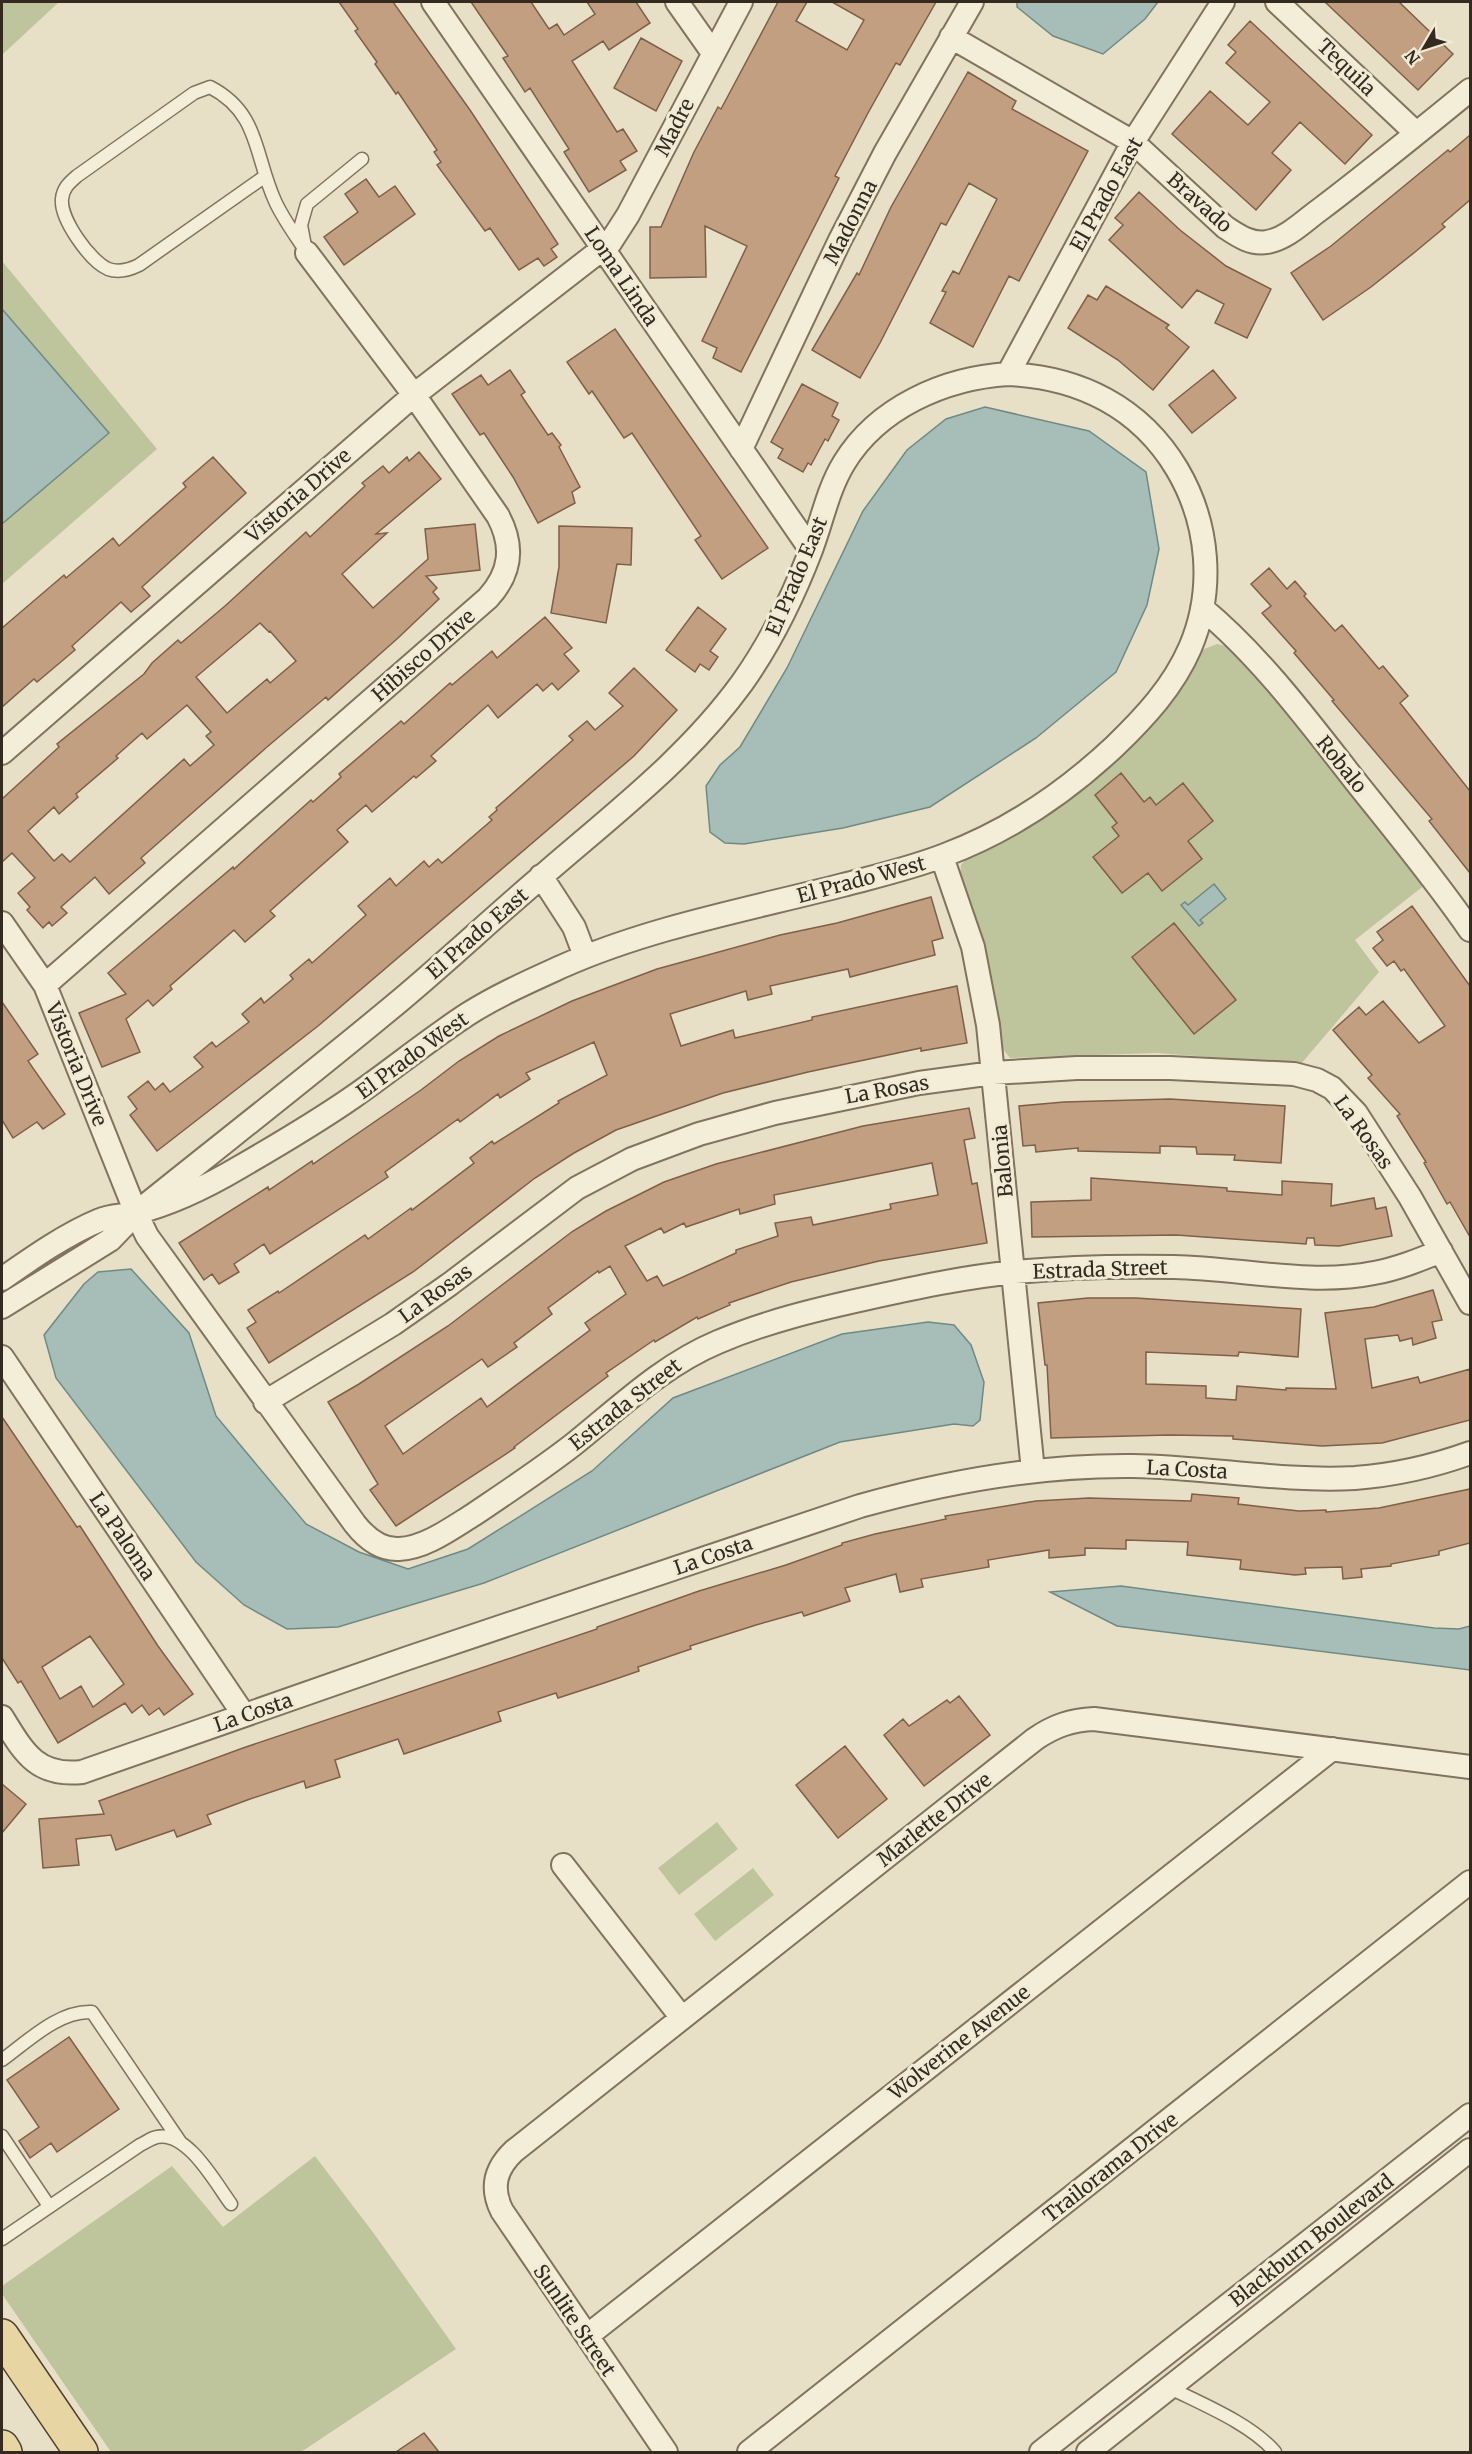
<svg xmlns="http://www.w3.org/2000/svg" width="1472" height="2454" font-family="Merriweather,serif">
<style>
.green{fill:#bec59c}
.water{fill:#a7bdb7;stroke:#6f8a84;stroke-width:1.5}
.building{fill:#c29f81;stroke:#7e5f47;stroke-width:1.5;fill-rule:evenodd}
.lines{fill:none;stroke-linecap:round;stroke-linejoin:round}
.service-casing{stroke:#81735e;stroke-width:15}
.minor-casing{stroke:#81735e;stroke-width:26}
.primary-casing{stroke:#504132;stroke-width:36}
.service{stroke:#f4edd8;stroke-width:12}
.minor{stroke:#f4edd8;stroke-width:22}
.primary{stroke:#e7d5a3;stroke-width:33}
.labels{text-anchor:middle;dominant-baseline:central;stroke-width:6;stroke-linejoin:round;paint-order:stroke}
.street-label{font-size:20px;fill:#342a20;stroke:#f1ead5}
</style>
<rect width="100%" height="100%" fill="#e8e0c6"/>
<!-- green -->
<path class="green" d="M2 2H59L2 55Z
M2 261 157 449 2 584V524L108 433 2 309Z
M1217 644 1231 647 1298 719 1426 884 1355 940 1379 972 1301 1064 1156 1053 1010 1058 1002 1048 985 954 960 875 961 865 966 859 1008 838 1204 649Z
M717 1822 738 1849 679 1895 658 1868Z
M753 1868 774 1895 715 1941 694 1914Z
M315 2156 375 2235 456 2349 301 2452H111L2 2294V2286L172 2166 223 2227Z"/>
<!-- water -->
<path class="water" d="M1017 2H1158L1145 19 1103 54 1053 36 1017 7Z
M2 309 109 433 2 524Z
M985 407 1089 431 1146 472 1159 549 1147 605 1116 672 1036 738 930 807 843 828 744 844 725 843 710 832 706 786 720 765 740 747 787 668 863 511 907 450 946 419Z
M1214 884 1226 899 1200 920 1203 923 1199 926 1181 905 1185 902 1188 905Z
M131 1269 189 1333 216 1416 306 1524 359 1552 408 1569 468 1549 592 1471 673 1398 842 1334 928 1322 954 1325 971 1345 984 1382 980 1420 973 1426 954 1424 840 1442 484 1583 338 1627 287 1629 244 1605 196 1562 56 1378 44 1335 84 1284 98 1272Z
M1121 1586 1434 1628 1459 1629 1470 1626V1670L1117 1626 1050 1592Z"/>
<!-- building -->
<path class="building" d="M339 2H393L470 110 558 244 551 249 557 257 544 266 538 258 519 270 490 228 485 231 437 165 441 162 434 152 437 150 398 92 396 94 375 64 377 62 355 31 358 29Z
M471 2H531L549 29 557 24 564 35 595 14 587 2H636L650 23 609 50 603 41 572 61 617 132 623 129 637 151 620 161 626 170 589 192 564 152 569 149 530 88 525 92 503 58 508 56Z
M778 2H807L796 21 847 50 864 20 832 2H936L900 65 896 63 868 113 835 176 839 178 741 372 713 358 717 348 702 341 747 246 705 226 706 277 650 278V227H661L694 152 718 107 721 109Z
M1325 2H1399L1453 54 1418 90Z
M1250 21 1372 135 1345 164 1300 122 1272 153 1291 170 1256 210 1172 134 1210 91 1248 125 1270 102 1226 63 1236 52 1228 45Z
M641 38 682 61 656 111 614 88Z
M968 72 1016 101 1012 109 1088 151 1019 281 1009 276 973 347 930 323 946 292 942 291 953 271 959 274 997 199 969 183 946 225 941 223 880 343 860 378 812 350 857 273 859 275 891 207Z
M1470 135V200L1442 224 1445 227 1415 252 1371 287 1323 320 1291 273 1331 246 1448 150 1450 152Z
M366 179 379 197 395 186 415 214 344 265 324 237 358 212 345 194Z
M1139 192 1180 230 1226 266 1271 289 1247 338 1215 323 1224 304 1197 290 1182 308 1109 240 1123 225 1115 218Z
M1106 286 1169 325 1166 328 1189 347 1153 390 1118 360 1068 328 1088 295 1097 300Z
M615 329 768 548 722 579 695 540 701 536 632 433 624 438 592 391 589 394 567 362Z
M510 370 525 392 521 395 548 435 552 433 561 445 559 447 580 487 572 492 575 503 538 523 513 477 484 433 480 435 452 394 481 375 488 385Z
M1213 370 1236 398 1192 433 1169 405Z
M802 384 838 403 832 416 839 420 828 441 825 439 811 465 808 463 803 472 778 458 783 449 771 442Z
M419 452 441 479 376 534 387 533 342 574 373 608 428 559 425 529 475 524 480 570 426 576 437 588 433 592 439 599 398 638 328 700 326 697 267 747 141 858 145 863 109 894 95 877 61 907 67 913 52 926 49 922 43 928 27 910 30 907 18 893 35 878 12 853 2 862V799L59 747 57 744 144 674 152 663 178 640 181 643 225 606 306 532 310 537 365 486 362 483 383 466 389 473 407 457 409 461ZM260 623 269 632 270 631 296 661 270 683 267 679 227 713 196 677ZM187 705 211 732 206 736 214 745 190 766 184 759 70 862 62 854 54 861 28 831 54 807 59 814 78 797 76 794 118 758 116 756 142 733 147 739Z
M213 457 246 493 142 587 150 596 131 612 121 602 72 646 75 650 37 682 34 679 2 707V628L64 575 66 578 113 538 119 546 186 487 183 483Z
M559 526 632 528 631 565 617 564 606 623 551 613 559 567Z
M1269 568 1287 589 1295 581 1306 594 1304 596 1335 631 1342 625 1379 669 1383 666 1408 696 1400 703 1470 791V873L1429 821 1432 819 1332 701 1334 700 1294 653 1296 651 1262 613 1271 606 1251 584Z
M698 607 726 629 710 651 718 657 709 670 700 664 695 672 666 650Z
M545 617 572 648 564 654 579 671 558 690 552 683 543 691 537 684 498 718 488 705 431 756 436 761 416 778 414 776 372 812 366 805 337 830 348 842 270 911 275 916 245 942 234 930 170 986 172 989 153 1006 148 1000 126 1019 140 1052 102 1067 79 1013 126 994 108 973 233 867 234 869 311 800 313 802 341 777 339 774 401 721 404 724 450 683 452 685 492 651 497 658Z
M634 668 677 710 634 756 318 1026 157 1151 130 1115 137 1109 128 1097 148 1081 155 1090 163 1083 170 1092 203 1067 194 1057 212 1042 216 1047 249 1022 242 1014 261 998 264 1003 293 979 290 975 309 959 312 963 366 915 358 906 390 878 396 886 424 861 429 867 438 859 442 863 492 820 489 817 497 810 496 808 573 740 569 736 587 721 595 730 623 706 609 693Z
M1121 773 1144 802 1150 797 1156 805 1183 783 1213 821 1188 841 1202 859 1162 891 1148 873 1122 893 1093 857 1119 836 1112 827 1117 823 1095 795Z
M931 897 943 938 932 941 935 955 850 977 848 969 770 986 772 994 748 1000 746 991 670 1014 681 1046 733 1030 735 1038 812 1020V1017L957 986 967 1043 921 1051V1048L808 1072 723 1093 616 1130 574 1153 535 1178 413 1272 269 1363 247 1328 256 1322 248 1310 278 1291 279 1293 365 1235 368 1239 411 1208 412 1210 474 1163 470 1158 492 1141 494 1144 559 1103 558 1101 607 1075 594 1042 526 1073 530 1079 500 1098 498 1094 460 1122 458 1119 385 1172 388 1177 358 1197 270 1254 264 1244 234 1264 239 1272 219 1284 212 1274 204 1280 179 1243 268 1187 269 1190 312 1161 313 1164 421 1090 459 1061 499 1036 572 1001 657 969 780 935 837 923Z
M1412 906 1470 986V1237L1450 1202 1447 1204 1424 1163 1426 1162 1397 1116 1400 1114 1368 1078 1372 1075 1333 1030 1359 1007 1366 1015 1383 1001 1419 1043 1445 1026 1404 969 1401 971 1394 961 1387 966 1373 948 1383 940 1377 932Z
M1174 923 1236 1000 1194 1034 1132 957Z
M2 1002 38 1054 28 1061 65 1114 43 1129 37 1122 13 1138 2 1120Z
M1170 1099 1285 1106 1281 1163 1234 1160 1235 1155 1197 1154 1196 1147 1160 1146V1153L1078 1151V1148L1036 1152 1035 1145 1023 1146 1019 1106 1064 1102Z
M969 1108 975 1138 964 1140 972 1184 977 1183 987 1243 879 1261 791 1282 729 1303 730 1305 698 1319 697 1317 655 1342 654 1340 606 1373 608 1376 514 1447 515 1448 396 1526 370 1490 378 1484 328 1402 359 1384 448 1326 573 1231 606 1211 664 1182 716 1164 863 1126ZM932 1163 938 1195 890 1204 891 1209 813 1225 811 1217 775 1223 778 1236 736 1250V1253L663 1286 657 1276 647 1281 625 1246 661 1228 664 1233 684 1223 686 1227 739 1209 740 1214 775 1204 774 1195ZM610 1266 626 1294 585 1323 590 1330 487 1407 481 1398 403 1454 385 1426 482 1359 488 1367 517 1347 514 1343 552 1314 548 1308 598 1271 599 1273Z
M1091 1178 1227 1188V1191L1282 1195V1181L1332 1184 1331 1206 1374 1198 1376 1209 1386 1207 1392 1236 1339 1246 1315 1245 1314 1238H1307L1306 1244 1176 1235 1032 1237 1031 1202 1091 1200Z
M1433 1290 1442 1320 1432 1322 1436 1338 1413 1345 1412 1338 1400 1341 1398 1335 1365 1339 1372 1388 1418 1377 1420 1383 1470 1369V1420L1382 1443 1322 1446 1233 1439V1436L1169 1435 1051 1438 1047 1365H1045L1038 1303 1088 1298H1136L1301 1309 1298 1357 1239 1352 1238 1356 1146 1352V1384L1206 1386V1398L1236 1400 1237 1386 1286 1390V1388L1336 1389 1325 1313 1374 1307Z
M2 1417 77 1527 80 1526 158 1646 193 1694 164 1715 159 1708 149 1715 142 1705 132 1713 125 1703 58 1743 21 1681 18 1683 2 1658ZM90 1636 124 1684 93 1707 81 1686 60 1699 42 1667Z
M1470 1489V1543L1439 1551V1555L1391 1564V1566L1361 1569 1362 1577 1343 1579 1342 1567 1305 1568 1306 1574 1295 1575 1240 1569 1241 1560 1187 1555 1188 1542 1126 1540V1549L1085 1548V1555L1049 1558V1550L988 1560 989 1567 921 1579 923 1587 900 1592 896 1574 845 1588 850 1601 804 1616 802 1612 756 1625 690 1646 691 1649 638 1667 639 1671 604 1683 558 1698 556 1693 498 1712 501 1721 404 1754 398 1739 335 1760 340 1777 306 1788 304 1781 250 1799 207 1815 211 1824 177 1837 174 1830 116 1850 111 1835 76 1839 79 1865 43 1868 39 1819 104 1814 99 1801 243 1748 597 1629V1627L699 1591 786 1565 842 1545V1543L875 1534 946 1519 945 1516 1036 1501 1089 1498 1191 1501 1192 1494 1239 1498 1238 1504 1299 1511 1326 1510V1512L1379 1508Z
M959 1696 990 1735 924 1786 884 1735 903 1719 909 1726 947 1700 950 1703Z
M845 1746 887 1799 838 1838 796 1785Z
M2 1784 26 1804 2 1833Z
M69 2037 119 2109 57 2152 51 2143 30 2158 19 2141 39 2127 7 2080Z
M424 2433 439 2452H396Z"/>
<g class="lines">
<!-- service casing -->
<g class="service-casing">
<path id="service" d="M264 177 139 265C129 270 119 273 108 269 90 261 60 219 62 199 63 188 69 183 77 176L194 93 210 87C260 113 254 155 275 201 283 219 296 236 307 253
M305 246 301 225 307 204 362 159
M2 2060C27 2042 59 2010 92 2012L181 2143
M2 2136 49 2206
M2 2239 140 2145C145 2143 151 2138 157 2137 187 2130 216 2184 231 2204
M1170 2388C1204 2405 1251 2424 1275 2452"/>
</g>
<!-- minor casing -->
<g class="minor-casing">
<path id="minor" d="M433 2 811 550
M677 2 713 53
M1277 2 1416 133
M951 37 1133 142 1225 227C1237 235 1251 245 1267 242 1287 239 1305 220 1322 208 1372 170 1421 130 1470 90
M741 449 840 240 885 153 972 2
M1202 608C1261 657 1309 722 1356 782 1395 831 1435 879 1470 930
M2 753 414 395 610 243 628 215 741 2
M942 857 973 947 988 1025 1033 1471
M541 876 574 927 585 956
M2 923 45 985 136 1213 147 1236 355 1524C366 1538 380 1550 399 1549 425 1548 452 1528 473 1515 507 1492 542 1469 574 1444 620 1407 663 1365 718 1342 765 1322 814 1310 864 1299 914 1288 964 1277 1015 1272 1068 1267 1121 1266 1174 1267 1239 1268 1310 1286 1374 1273 1397 1269 1419 1260 1441 1251
M45 985 488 598C511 573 514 546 498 516L414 395 307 253
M2 1279C32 1258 66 1234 100 1220 111 1215 123 1216 135 1213 171 1204 208 1186 240 1167 278 1145 317 1122 353 1097 392 1070 428 1040 468 1014 498 995 530 981 563 966 651 927 750 909 843 885 877 876 912 868 945 855 1009 831 1066 792 1115 746 1145 717 1173 687 1190 648 1215 590 1209 523 1177 469 1140 407 1079 377 1008 374
M2 1307 110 1240 136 1213C219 1146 303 1081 385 1013 438 970 488 922 540 878 611 816 686 760 742 683 771 642 793 597 811 550 822 521 828 489 844 463 878 407 945 378 1008 374L1133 142 1223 2
M2 1357 244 1715
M265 1402 393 1324 450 1284 577 1188 632 1159 699 1134 775 1113 919 1083 993 1073 1077 1068H1170L1294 1074 1317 1080 1332 1088 1356 1113 1410 1197 1470 1303
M2 1717C23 1751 36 1777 82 1772L408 1658 860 1506C949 1481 1041 1465 1133 1466 1207 1467 1281 1482 1355 1478 1394 1475 1434 1466 1470 1453
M563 1865 682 2018
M587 2336 1332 1749
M666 2452 502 2211C490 2187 496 2168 514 2151L1035 1739C1054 1726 1071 1720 1094 1719L1470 1767
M749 2452 1470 1882
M1041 2452 1470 2115
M1088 2452 1470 2150"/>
</g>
<!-- primary casing -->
<g class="primary-casing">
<path id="primary" d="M2 2336 81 2452
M2 2447 5 2452"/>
</g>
<!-- service -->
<use href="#service" class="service"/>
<!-- minor -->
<use href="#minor" class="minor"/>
<!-- primary -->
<use href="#primary" class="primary"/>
</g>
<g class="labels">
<!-- street labels -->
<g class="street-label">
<text transform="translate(1347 67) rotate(44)">Tequila</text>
<text transform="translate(674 127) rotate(-63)">Madre</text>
<text transform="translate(1106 194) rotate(-61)">El Prado East</text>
<text transform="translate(1200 202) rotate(42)">Bravado</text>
<text transform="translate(850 222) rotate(-63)">Madonna</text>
<text transform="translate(622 276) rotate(56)">Loma Linda</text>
<text transform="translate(298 495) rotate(-41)">Vistoria Drive</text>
<text transform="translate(796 576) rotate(-67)">El Prado East</text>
<text transform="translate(423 655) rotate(-41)">Hibisco Drive</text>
<text transform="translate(1342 764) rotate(51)">Robalo</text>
<text transform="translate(861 879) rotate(-15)">El Prado West</text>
<text transform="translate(477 933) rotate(-41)">El Prado East</text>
<text transform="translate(412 1055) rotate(-36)">El Prado West</text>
<text transform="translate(77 1064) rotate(68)">Vistoria Drive</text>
<text transform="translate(887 1089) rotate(-10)">La Rosas</text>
<text transform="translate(1364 1132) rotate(54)">La Rosas</text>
<text transform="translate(1002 1161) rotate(-95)">Balonia</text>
<text transform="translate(1100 1269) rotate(-2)">Estrada Street</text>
<text transform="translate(435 1293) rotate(-36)">La Rosas</text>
<text transform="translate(625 1404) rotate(-38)">Estrada Street</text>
<text transform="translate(1187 1469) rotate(3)">La Costa</text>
<text transform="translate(123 1536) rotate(56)">La Paloma</text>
<text transform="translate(713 1555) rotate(-19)">La Costa</text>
<text transform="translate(253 1712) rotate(-19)">La Costa</text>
<text transform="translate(934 1819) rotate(-38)">Marlette Drive</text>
<text transform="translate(959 2042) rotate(-38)">Wolverine Avenue</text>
<text transform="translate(1110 2167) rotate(-38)">Trailorama Drive</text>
<text transform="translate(1311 2240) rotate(-38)">Blackburn Boulevard</text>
<text transform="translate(575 2320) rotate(56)">Sunlite Street</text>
</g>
</g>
<!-- border -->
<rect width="1472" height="2454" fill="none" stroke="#342a20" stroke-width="6"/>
<!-- north arrow -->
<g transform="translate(1424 48) rotate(231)" stroke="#f1ead5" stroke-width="4.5" paint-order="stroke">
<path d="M0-4.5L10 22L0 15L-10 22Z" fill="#342a20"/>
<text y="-9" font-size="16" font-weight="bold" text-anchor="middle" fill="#342a20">N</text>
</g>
</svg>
